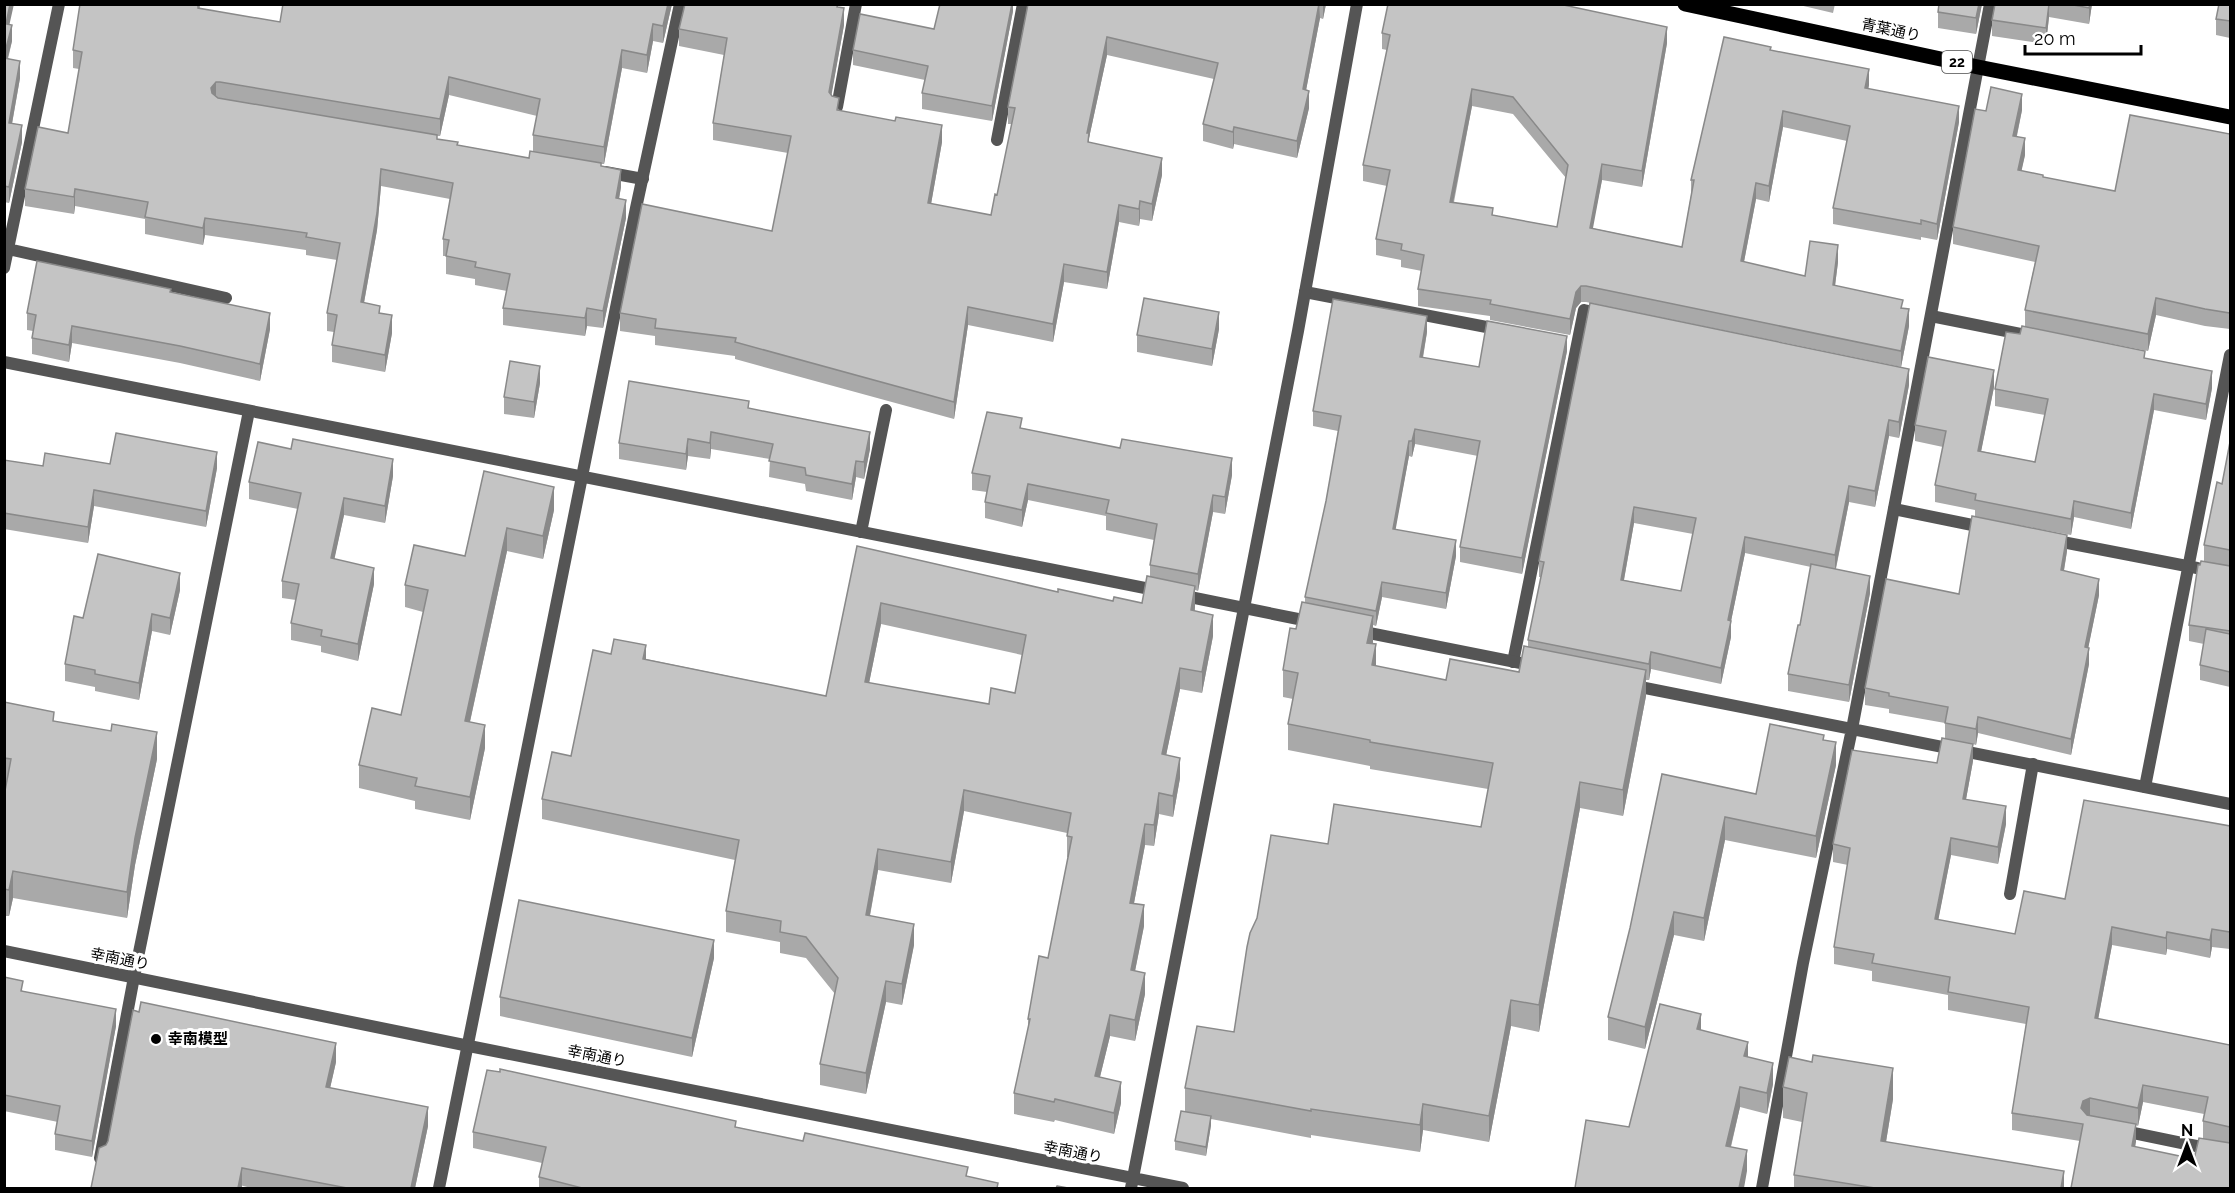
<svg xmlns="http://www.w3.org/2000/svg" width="2235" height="1193" font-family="Raleway,'Noto Sans JP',sans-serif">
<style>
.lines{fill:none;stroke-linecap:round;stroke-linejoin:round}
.service{stroke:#555;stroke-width:12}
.minor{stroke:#555;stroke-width:12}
.tertiary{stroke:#555;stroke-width:12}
.primary{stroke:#000;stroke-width:15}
.wall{fill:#a9a9a9;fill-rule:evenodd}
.shaded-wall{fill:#898989}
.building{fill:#c4c4c4;stroke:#898989;stroke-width:1.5;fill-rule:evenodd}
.poi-dot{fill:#000;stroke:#fff;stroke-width:2}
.labels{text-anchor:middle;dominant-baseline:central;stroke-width:6;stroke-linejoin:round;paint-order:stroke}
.shield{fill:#fff;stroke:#4c4c4c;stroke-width:1.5}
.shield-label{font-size:14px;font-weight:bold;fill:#000}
.street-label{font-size:15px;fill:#000;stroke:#fff}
.poi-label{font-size:15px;font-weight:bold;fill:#000;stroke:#fff;text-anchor:start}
</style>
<rect width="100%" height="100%" fill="#fff"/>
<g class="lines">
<!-- service -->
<path class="service" d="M837 107 856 4
M997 140 1023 4
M605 172 643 179
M1305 292 1502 330
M1931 316 2036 337
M1894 509 1987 528
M861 532 886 410
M2052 540 2197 568
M1513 662 1584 310 1603 314
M2145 787 2230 355
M2010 894 2033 764
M2119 1130 2230 1153
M100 1158 134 977 249 411"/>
<!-- minor -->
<path class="minor" d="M8 249 226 298
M4 268 59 4
M4 362 1160 591
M1180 595 1313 622
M1359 631 1536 666
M1630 685 2230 804
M439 1188 636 208 680 4
M1762 1188 1803 963 1852 729 1990 4"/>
<!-- tertiary -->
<path class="tertiary" d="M4 951 469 1046 1183 1188
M1131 1188 1298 331 1357 4"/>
<!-- primary -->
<path class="primary" d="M1685 4 1978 67 2230 117"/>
</g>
<!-- wall -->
<path class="wall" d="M4 4 9 24 12 41 8 59 20 78 12 124 22 142 9 203 4 202Z
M80 4H200V9L280 22 283 4H672L663 43 653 41 647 73 622 68 604 164H601V166L621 187 619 199 626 218 603 328 587 326 585 336 503 325V308L507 291 475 285V279L446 274V256H443V239L450 199 381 186 377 230 364 303 380 313 392 333 385 372 332 362V345L334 332 327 331V313L337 260 306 255V250L205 235 203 245 145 234V219L75 206 74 214 25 206V189L68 133 79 69 73 68V50ZM449 95 537 116 533 135V152L529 158 458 145 437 139V136H440Z
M1013 4V11L992 121 922 109V93L925 80 853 65V50L934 29Z
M1028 4H1326L1323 19 1320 18 1306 90 1309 108 1297 158 1234 144 1233 149 1203 141V124L1214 79 1107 55 1089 138V142L1162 175 1152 221 1140 219 1139 226 1119 222 1107 289 1064 282 1053 342 968 325 954 419 735 359V356L655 345V336L620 331V313L772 231 788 153 713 140V123L724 55 679 46V29L840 8 844 25 831 95 839 110 942 142 931 204 991 215 997 195 1012 124H1008V107Z
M1795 4H1835L1833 13Z
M1939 4H1982L1976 34 1938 28V12Z
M1995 4H2092L2089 24 2049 17 2046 44 1992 36V20Z
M2230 4V38L2216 35V19Z
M1382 33 1667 43 1642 187 1602 180 1592 228 1682 247 1691 195V180L1771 50 1869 85 1868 89 1959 122 1937 240 1921 237V240L1833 224V208L1847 141 1783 127 1769 202 1756 199 1744 262 1805 276 1838 262 1835 286 1903 308 1909 326 1901 367 1586 302H1581L1576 308 1570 335 1490 320V316L1418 306V289L1422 271 1401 267V260L1376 255V239L1387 186 1363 181V165L1387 50 1382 49ZM1472 106 1513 114 1566 178 1557 227 1493 215 1454 202Z
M2022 110 2017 136 2025 155 2021 171 2043 177 2115 191 2230 134V329L2205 326 2156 315 2148 351 2025 327V310L2035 262 1953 244V227L1986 111Z
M171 292 270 329 260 381 180 363 72 343 69 362 32 354V338L33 331 27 330V313Z
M1590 303 1909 385 1899 438 1889 436 1888 440 1875 507 1849 502 1836 569 1870 593 1849 702 1788 691V674L1800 625 1811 567 1745 553 1731 621V637L1721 684 1651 669 1649 680H1646V696L1623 816 1580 808 1539 1032 1511 1026 1489 1142 1423 1130 1420 1152 1311 1135V1138L1211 1119V1125L1206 1156 1175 1150V1141L1185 1112V1088L1234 1032 1328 844 1481 827 1488 789 1370 769V766L1288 750V724L1293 699 1283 697V670L1305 602V597L1326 501 1338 431 1313 426V411L1427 332 1423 358 1479 367 1567 351 1522 574 1460 562V547L1478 456 1415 444 1412 457 1409 456 1395 529 1456 556 1446 609 1382 597 1376 626 1373 625V644L1376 666 1446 680 1519 672 1528 646V640L1541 577H1539V561ZM1634 523 1693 534 1681 591 1624 580Z
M1219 329 1212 366 1137 352V335Z
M2145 358 2212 388 2206 420 2154 410 2131 529 2074 517 2071 535 1975 517V510L1935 502V485L1943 447 1915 441V425L1994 387 1981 451 2035 462 2045 415 1995 406V389Z
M540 383 534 418 504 414V397Z
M749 409 870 449 864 479 856 477 852 500 806 491 805 484 769 477 770 459 711 449 710 459 688 456 686 470 619 459V443Z
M1022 428 1232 475 1225 514 1213 512 1198 591 1195 590V611L1213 636 1202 693 1180 689 1166 755 1180 778 1173 817 1159 814 1154 846 1145 845 1134 903 1144 926 1135 971 1145 994 1135 1041 1110 1036 1100 1077 1121 1103 1114 1134 1055 1120 1054 1122 1014 1114V1093L1028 1033V1019L1048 958 1068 857H1067V833L964 811 951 883 878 870 870 916 914 945 902 1005 886 1002 866 1094 820 1085V1064L835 994 806 958 780 953V942L726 932V911L735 860 542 819V799L571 756 646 659 826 696 857 546 1058 592 1113 601 1142 603 1150 577V565L1154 540 1106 530V516L1028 500 1022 527 985 518V502L987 492 972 490V473ZM881 624 1022 655 1015 693 989 704 869 683Z
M2230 442V687L2200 680V665L2204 644 2189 641V625L2200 565 2204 562V545L2222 484Z
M4 460 43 466 110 464 217 468 206 527 94 506 88 543 4 529Z
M484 471 554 510 543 559 507 551 470 722 485 748 470 820 415 809V801L359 788V765L401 715 423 612 405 607V585L465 556Z
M393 476 385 523 344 515 334 559 374 584 358 661 321 652V646L291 640V623L296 600 282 598V581L298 509 249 499V482Z
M2067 551 2064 571 2099 595 2088 648 2089 664 2071 755 1978 733 1976 745 1973 744V761L1966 799 2006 824 1998 864 1951 855 1938 920 2015 934 2065 899 2230 826V949L2212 947 2210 958 2167 949 2166 955 2112 945 2098 1019 2230 1045V1188H2071L2080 1141 2012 1130V1113L2026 1024 1948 1010V995L1872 981V971L1834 964V947L1848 865 1833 862V844L1937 763 1945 738V723L1889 713V709L1865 705V688L1959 594ZM2143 1102 2204 1114 2203 1121V1138L2194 1159 2135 1147 2136 1125 2138 1126Z
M180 590 170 635 152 631 139 700 95 691V687L65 681V664L83 618Z
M4 702 157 759 135 865 127 918 13 898 9 916H4V796L6 785 4 784Z
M1824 740 1836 765 1816 858 1725 840 1704 941 1674 935 1645 1049 1608 1040V1017L1630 928 1662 774 1756 794Z
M714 958 692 1057 500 1016V997Z
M4 977 23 991 116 1026 92 1157 55 1150V1134L58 1122 4 1111Z
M1701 1030 1748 1057 1773 1084 1767 1114 1740 1107 1731 1147 1747 1171 1629 1127Z
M336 1062 330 1088 428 1126 415 1188H251L99 1148Z
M1783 1087 1893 1099 1886 1142 2064 1188H1794V1175L1802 1122 1783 1118Z
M736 1127 968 1177 998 1188H539V1177L542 1163 473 1148V1132Z"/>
<!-- shaded-wall -->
<path class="shaded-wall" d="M10 4H14L6 40V24Z
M668 4H672L663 43V26Z
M1012 4H1013V11L992 121V106Z
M1319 4 1320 18 1303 106V89Z
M1323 4H1326L1323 19Z
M1979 4H1982L1976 34V18Z
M2049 4V17L2046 44V28Z
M2090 4H2092L2089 24V8Z
M844 8V25L829 109V92Z
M653 24V41L647 73V55Z
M12 25V41L4 72V56Z
M1667 27V43L1642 187V171Z
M1107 37V55L1089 138V151L1087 133Z
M622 50V68L604 164V147Z
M20 61V78L9 140V123Z
M1869 69V85L1865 104V88Z
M449 77V95L440 136V119Z
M216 82V100L211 105V88Z
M1472 89V106L1450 218V202Z
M1309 91V108L1297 158V141Z
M2022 94V110L2013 153V136Z
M1959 106V122L1937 240V224Z
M1783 111V127L1769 202V186Z
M22 125V142L9 203V187Z
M942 125V142L928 221V203Z
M1234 127V144L1233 149V132Z
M2025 138V155L2018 187V170Z
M1162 158V175L1152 221V204Z
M1602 164V180L1590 244V228Z
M381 169V186L377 230 361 319V302Z
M621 170V187L616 215V198Z
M1756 183V199L1741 277V261Z
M75 189V206L74 214V197Z
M626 200V218L603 328V311Z
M1140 201V219L1139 226V209Z
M1119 205V222L1107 289V272Z
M205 218V235L203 245V228Z
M1838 245V262L1833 301V285Z
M1064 264V282L1053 342V324Z
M1581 286V302L1576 308 1570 335V319L1576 292Z
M2156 298V315L2148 351V334Z
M968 307V325L954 419V402Z
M587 308V326L585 336V318Z
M1909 309V326L1901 367V351Z
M1219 312V329L1212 366V349Z
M270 313V329L260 381V364Z
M392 315V333L385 372V355Z
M1427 316V332L1420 373V357Z
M72 326V343L69 362V345Z
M1567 336V351L1522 574V558Z
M540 366V383L534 418V402Z
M1909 369V385L1899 438V422Z
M1994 370V387L1978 467V451Z
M2212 371V388L2206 420V404Z
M2154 394V410L2131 529V513Z
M1889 420V436L1875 507V491Z
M1415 429V444L1412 457V441Z
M711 432V449L710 459V443Z
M870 432V449L864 479V462Z
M688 439V456L686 470V454Z
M1409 441V456L1393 544V529Z
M217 452V468L206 527V511Z
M1232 458V475L1225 514V497Z
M393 459V476L385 523V506Z
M856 461V477L852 500V484Z
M1028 484V500L1022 527V510Z
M1849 486V502L1835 572V555Z
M554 487V510L543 559V536Z
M94 490V506L88 543V527Z
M1213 495V512L1198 591V574Z
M344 498V515L331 575V558Z
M2074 501V517L2071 535V519Z
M1634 507V523L1621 596V580Z
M507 528V551L465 744V721Z
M2067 535V551L2061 587V570Z
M1745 537V553L1728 636V620Z
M1456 540V556L1446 609V593Z
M374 568V584L358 661V644Z
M180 573V590L170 635V618Z
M1870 576V593L1849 702V685Z
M2099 579V595L2085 664V647Z
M1382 582V597L1376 626V611Z
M1195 586V607L1191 631V610Z
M881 603V624L865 703V682Z
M152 614V631L139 700V683Z
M1213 615V636L1202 693V672Z
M1373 616V642L1367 669V643Z
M1731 621V637L1721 684V668Z
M1376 644V671L1372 665Z
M646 645V666L643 659Z
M2089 648V664L2071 755V739Z
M1651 652V669L1649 680V664Z
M1180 668V689L1162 775V754Z
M1646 670V696L1623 816V790Z
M1978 717V733L1976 745V729Z
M485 725V748L470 820V797Z
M157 732V759L135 865 127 918V892L135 838Z
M1836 742V765L1816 858V836Z
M1973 744V761L1963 816V799Z
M1180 758V778L1173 817V796Z
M1580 782V808L1539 1032V1005Z
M964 790V811L951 883V862Z
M1159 793V814L1154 846V825Z
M2006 806V824L1998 864V847Z
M1725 817V840L1704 941V918Z
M1145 824V845L1130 924V903Z
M1951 838V855L1935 937V919Z
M878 849V870L866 936V915Z
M13 871V898L9 916V890Z
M1144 905V926L1131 991V970Z
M1674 912V935L1645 1049V1027Z
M914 924V945L902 1005V984Z
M2112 927V945L2095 1036V1018Z
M2212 929V947L2210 958V940Z
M2167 932V949L2166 955V938Z
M714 940V958L692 1057V1038Z
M1145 973V994L1135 1041V1020Z
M886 981V1002L866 1094V1073Z
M1511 1000V1026L1489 1142V1116Z
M116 1009V1026L92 1157V1141Z
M1701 1014V1035L1697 1029Z
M1110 1015V1036L1095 1097V1076Z
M1748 1042V1062L1744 1056Z
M336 1043V1062L326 1106V1087Z
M1773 1063V1084L1767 1114V1093Z
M1893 1068V1099L1881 1172V1141Z
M1121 1082V1103L1114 1134V1113Z
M2143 1085V1102L2138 1126V1108Z
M1740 1087V1107L1726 1166V1146Z
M2090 1098V1116L2082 1124 2081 1108 2083 1101Z
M1423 1104V1130L1420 1152V1125Z
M428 1107V1126L415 1188H411Z
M1211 1116V1125L1206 1156V1147Z
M2136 1124V1142L2132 1164V1146Z
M1747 1150V1171L1744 1188H1739Z
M242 1168V1187L241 1188H238Z
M2064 1171V1188H2061Z"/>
<!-- building -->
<path class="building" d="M4 4H10L6 24 12 25 4 56Z
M80 4H198V8L280 22 283 4H668L663 26 653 24 647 55 622 50 604 147 533 135 540 99 449 77 440 119 220 82H216L211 88 212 93 218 98 437 135V139L458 142 457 145 529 158 530 151 601 163V166L621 170 616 198 626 200 603 311 587 308 585 318 503 308 510 274 475 267 476 262 446 256 449 240 443 239 453 183 381 169 377 213 361 302 380 306 379 313 392 315 385 355 332 345 337 315 327 313 340 243 306 237 307 233 205 218 203 228 145 217 148 202 75 189 74 197 25 189 38 127 68 133 82 52 73 50Z
M685 4H838L837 7 844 8 829 92 832 96 839 98 837 110 895 121 896 117 942 125 928 203 991 215 995 194 997 195 1015 108 1008 107 1028 4H1319L1303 89 1309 91 1297 141 1234 127 1233 132 1203 124 1218 63 1107 37 1087 133H1089L1088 142 1162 158 1152 204 1140 201 1139 209 1119 205 1107 272 1064 264 1053 324 968 307 954 402 735 342 736 338 655 328 656 319 620 313 642 204 772 231 791 136 713 123 727 38 679 29Z
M940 4H1012L992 106 922 93 928 66 853 50 860 14 934 29Z
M1388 4H1559L1667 27 1642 171 1602 164 1590 228 1682 247 1694 180H1691L1724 37 1771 47 1770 50 1869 69 1865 88 1959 106 1937 224 1921 220V224L1833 208 1850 126 1783 111 1769 186 1756 183 1741 261 1805 276 1810 241 1838 245 1833 285 1903 300 1901 308 1909 309 1901 351 1586 286H1581L1576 292 1570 319 1490 304 1491 300 1418 289 1424 255 1401 250 1402 244 1376 239 1390 170 1363 165 1390 35 1382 33ZM1472 89 1513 97 1568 165 1557 227 1492 215 1493 208 1450 202Z
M1939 4H1979L1976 18 1938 12Z
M1995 4H2049L2046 28 1992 20Z
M2068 4H2090L2089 8Z
M2219 4H2230V21L2216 19Z
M4 58 20 61 9 123 22 125 9 187 4 186Z
M1991 87 2022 94 2013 136 2025 138 2018 170 2043 175V177L2115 191 2130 115 2230 134V313L2205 309 2156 298 2148 334 2025 310 2039 246 1953 227 1975 109 1986 111Z
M37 261 171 289 170 292 270 313 260 364 180 346 72 326 69 345 32 338 36 315 27 313Z
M1144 298 1219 312 1212 349 1137 335Z
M1333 299 1427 316 1420 357 1479 367 1487 321 1567 336 1522 558 1460 547 1480 441 1415 429 1412 441H1409L1393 529 1456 540 1446 593 1382 582 1376 611 1305 597 1326 501 1341 416 1313 411Z
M1590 303 1909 369 1899 422 1889 420 1888 424 1875 491 1849 486 1835 555 1745 537 1728 620 1731 621 1721 668 1651 652 1649 664 1528 640 1544 562 1539 561ZM1634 507 1696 518 1681 591 1621 580Z
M2022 326 2145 351 2144 358 2212 371 2206 404 2154 394 2131 513 2074 501 2071 519 1975 500 1976 494 1935 485 1946 431 1915 425 1928 357 1994 370 1978 451 2035 462 2048 399 1995 389 2006 332 2020 334Z
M510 361 540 366 534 402 504 397Z
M629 381 749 401 748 408 870 432 864 462 856 461 852 484 806 475 805 468 769 461 773 444 711 432 710 443 688 439 686 454 619 443Z
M987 412 1022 418 1020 428 1120 448 1122 439 1232 458 1225 497 1213 495 1198 574 1150 565 1157 524 1106 513 1109 500 1028 484 1022 510 985 502 990 476 972 473Z
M116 433 217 452 206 511 94 490 88 527 4 513V460L43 466 45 453 110 464Z
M293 439 393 459 385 506 344 498 331 558 374 568 358 644 321 636 322 630 291 623 299 584 282 581 301 493 249 482 258 442 291 449Z
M2230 442V550L2204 545 2217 482 2222 484Z
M484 471 554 487 543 536 507 528 465 721 485 725 470 797 415 786 417 778 359 765 372 708 401 715 428 590 405 585 414 545 465 556Z
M1972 516 2067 535 2061 570 2099 579 2085 647 2089 648 2071 739 1978 717 1976 729 1945 723 1948 707 1889 696V693L1865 688 1886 579 1959 594Z
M857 546 1058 592V589L1113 601 1114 597 1142 603 1147 576 1195 586 1191 610 1213 615 1202 672 1180 668 1162 754 1180 758 1173 796 1159 793 1154 825 1145 824 1130 903 1144 905 1131 970 1145 973 1135 1020 1110 1015 1095 1076 1121 1082 1114 1113 1055 1099 1054 1102 1014 1093 1030 1019H1028L1039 956 1048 958 1072 837 1067 836 1071 813 964 790 951 862 878 849 866 915 914 924 902 984 886 981 866 1073 820 1064 838 978 806 937 780 932 781 921 726 911 739 840 542 799 552 752 571 756 593 650 611 654 614 639 646 645 643 659 826 696ZM881 603 1026 635 1015 693 991 688 989 704 865 682Z
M98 554 180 573 170 618 152 614 139 683 95 674V670L65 664 74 616 83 618Z
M2201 561 2230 566V631L2189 625 2198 565H2200Z
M1811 564 1870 576 1849 685 1788 674 1798 625H1800Z
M1302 602 1373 616 1367 643 1376 644 1372 665 1446 680 1450 659 1519 672 1524 646 1646 670 1623 790 1580 782 1539 1005 1511 1000 1489 1116 1423 1104 1420 1125 1311 1109V1111L1185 1088 1197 1026 1234 1032 1247 947 1250 933 1257 918 1271 835 1328 844 1334 804 1481 827 1493 763 1370 742V740L1288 724 1298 673 1283 670 1290 628 1296 629Z
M2206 629 2230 634V672L2200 665Z
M4 702 54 712 53 721 111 731 112 724 157 732 135 838 127 892 13 871 9 890 4 889V796L11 759 4 758Z
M1770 724 1824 735 1823 740 1836 742 1816 836 1725 817 1704 918 1674 912 1645 1027 1608 1017 1630 928 1662 774 1756 794Z
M1942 738 1973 744 1963 799 2006 806 1998 847 1951 838 1935 919 2015 934 2024 891 2065 899 2084 800 2230 826V932L2212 929 2210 940 2167 932 2166 938 2112 927 2095 1018 2230 1045V1127L2203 1121 2208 1097 2143 1085 2138 1108 2090 1098 2083 1101 2081 1108 2087 1115 2136 1124 2132 1146 2194 1159 2199 1138 2230 1143V1188H2071L2083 1124 2012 1113 2029 1007 1948 992 1950 977 1872 963 1874 954 1834 947 1850 848 1833 844 1852 750 1937 763Z
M519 900 714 940 692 1038 500 997Z
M4 977 23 981 21 991 116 1009 92 1141 55 1134 60 1106 4 1095Z
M141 1002 336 1043 326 1087 428 1107 411 1188H347L242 1168 238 1188H91L99 1148 106 1145 108 1141 133 1010 139 1012Z
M1660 1004 1701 1014 1697 1029 1748 1042 1744 1056 1773 1063 1767 1093 1740 1087 1726 1146 1747 1150 1739 1188H1575L1586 1120 1629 1127Z
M1813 1055 1893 1068 1881 1141 2064 1171 2061 1188H1875L1794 1175 1807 1093 1783 1087 1789 1057 1812 1062Z
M500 1069 736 1121 735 1127 803 1141 805 1133 968 1167 966 1176 998 1183 997 1188H582L539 1177 546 1147 473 1132 487 1070 500 1072Z
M1181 1111 1211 1116 1206 1147 1175 1141Z
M1057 1186 1068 1188H1056Z"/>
<!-- markers -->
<circle class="poi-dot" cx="156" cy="1039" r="6"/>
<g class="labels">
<!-- shield labels -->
<rect class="shield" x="1942" y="51" width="30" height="22" rx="4.5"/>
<g class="shield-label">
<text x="1957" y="62">22</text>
</g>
<!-- street labels -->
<g class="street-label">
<text transform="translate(1891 30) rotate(12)">青葉通り</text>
<text transform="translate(120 959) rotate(11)">幸南通り</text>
<text transform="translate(597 1056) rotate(11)">幸南通り</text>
<text transform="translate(1073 1152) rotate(11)">幸南通り</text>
</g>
<!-- poi labels -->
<g class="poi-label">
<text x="168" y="1039">幸南模型</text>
</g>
</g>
<!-- border -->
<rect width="2235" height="1193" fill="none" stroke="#000000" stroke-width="12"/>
<!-- north arrow -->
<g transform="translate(2187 1145)" stroke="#ffffff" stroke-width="4.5" paint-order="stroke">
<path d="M0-4.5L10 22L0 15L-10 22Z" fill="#000000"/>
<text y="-9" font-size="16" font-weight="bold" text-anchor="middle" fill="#000000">N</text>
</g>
<!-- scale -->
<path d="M2025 45v9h116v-9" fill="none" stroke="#000000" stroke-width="3"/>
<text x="2034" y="45" font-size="18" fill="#000000" stroke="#ffffff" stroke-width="4.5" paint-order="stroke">20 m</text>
</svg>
